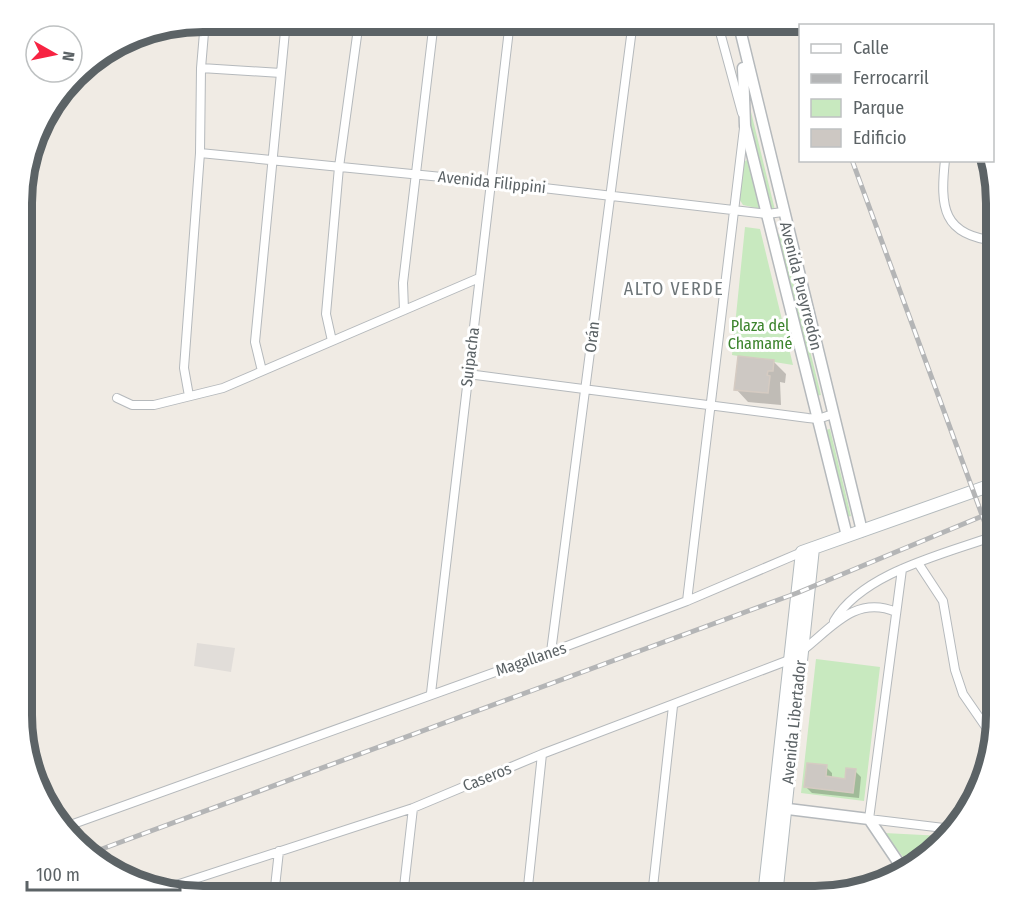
<svg xmlns="http://www.w3.org/2000/svg" width="1018" height="917" font-family="'Fira Sans Condensed',sans-serif">
<style>
.industrial{fill:#e1ddd9}
.green{fill:#c8e9bf}
.shadow{fill:#0003}
.building{fill:#cdc8c3;stroke:#d5cbc2;stroke-width:1.5}
.lines{fill:none;stroke-linecap:round;stroke-linejoin:round}
.minor-casing{stroke:#b5b9bc;stroke-width:10}
.tertiary-casing{stroke:#b5b9bc;stroke-width:13}
.secondary-casing{stroke:#b3babd;stroke-width:14}
.minor{stroke:#fff;stroke-width:8}
.tertiary{stroke:#fff;stroke-width:10}
.secondary{stroke:#fff;stroke-width:12}
.rail-casing{stroke:#b4b5b6;stroke-width:5}
.rail{stroke:#fff;stroke-width:3;stroke-dasharray:9;stroke-linecap:butt}
.labels{text-anchor:middle;dominant-baseline:central;stroke-width:6;stroke-linejoin:round;paint-order:stroke}
.street-label{font-size:16px;fill:#5c6366;stroke:#fff}
.park-label{font-size:16px;fill:#3c842d;stroke:#fff}
.neighbourhood-label{font-size:18px;letter-spacing:1.5px;fill:#6d7578;stroke:#fff}
.rim{fill:none;stroke:#5c6366;stroke-width:8}
</style>
<rect width="100%" height="100%" fill="#f0ebe4"/>
<!-- industrial -->
<path class="industrial" d="M197 643 235 648 231 672 194 666Z"/>
<!-- green -->
<path class="green" d="M751 112 775 210 771 211 746 113Z
M748 159 761 209 743 205 738 197 743 163Z
M745 227 760 229 793 365 732 355Z
M781 234 821 395 816 396 777 235Z
M830 429 851 516 847 517 825 430Z
M816 659 880 667 864 801 801 793Z
M884 833 943 836 910 860 904 858Z"/>
<!-- shadow -->
<path class="shadow" d="M773 361 786 374 785 383 780 382 781 405 748 402 736 389Z
M826 767 832 773V779L846 780 855 771 861 777 859 798 812 793 806 787Z"/>
<!-- building -->
<path class="building" d="M738 356 774 360 773 371H768L767 375 770 376 768 393 734 390Z
M807 763 827 765 826 776 845 779 846 768 856 769 853 793 804 787Z"/>
<g class="lines">
<!-- minor casing -->
<g class="minor-casing">
<path id="minor" d="M717 21 742 113
M201 68 281 73
M200 153 492 182 767 214 783 212
M945 160C940 207 942 236 997 241
M404 310 403 283 434 21
M332 341 326 314 339 167 359 21
M262 371 255 342 286 21
M468 374 808 418 818 419 833 414
M189 396 184 368 200 153 201 68 205 21
M117 398 132 405H154L223 388 479 278
M918 563 943 601 955 670 963 694 992 736
M902 569 869 819 952 829
M687 601 744 128
M834 621C863 572 945 554 997 535
M551 652 633 21
M431 693 510 21
M62 828 551 652 687 601 802 552
M913 865 940 845
M167 888 413 808 542 754 789 660C824 640 849 592 896 612
M274 896 279 851
M403 896 413 808
M527 896 542 754
M652 896 673 706"/>
</g>
<!-- tertiary casing -->
<g class="tertiary-casing">
<path id="tertiary" d="M738 21 862 531
M743 68 745 126 847 536
M780 808 869 819 898 862 901 872"/>
</g>
<!-- secondary casing -->
<g class="secondary-casing">
<path id="secondary" d="M764 896 802 552 997 483
M776 896 813 548"/>
</g>
<!-- minor -->
<use href="#minor" class="minor"/>
<!-- tertiary -->
<use href="#tertiary" class="tertiary"/>
<!-- secondary -->
<use href="#secondary" class="secondary"/>
<!-- rail casing -->
<g class="rail-casing">
<path id="rail" d="M800 21 801 26
M852 160 997 556
M91 853 797 593 997 510"/>
</g>
<!-- rail -->
<use href="#rail" class="rail"/>
</g>
<g class="labels">
<!-- street labels -->
<g class="street-label">
<text transform="translate(492 182) rotate(6)">Avenida Filippini</text>
<text transform="translate(801 286) rotate(76)">Avenida Pueyrredón</text>
<text transform="translate(592 337) rotate(-83)">Orán</text>
<text transform="translate(470 357) rotate(-83)">Suipacha</text>
<text transform="translate(531 659) rotate(-19)">Magallanes</text>
<text transform="translate(794 722) rotate(-84)">Avenida Libertador</text>
<text transform="translate(487 777) rotate(-22)">Caseros</text>
</g>
<!-- park labels -->
<g class="park-label">
<text x="760" y="325">Plaza del<tspan x="760" dy="18">Chamamé</tspan></text>
</g>
<!-- neighbourhood labels -->
<g class="neighbourhood-label">
<text x="674" y="289">ALTO VERDE</text>
</g>
</g>
<!-- crop -->
<path d="M0 0H1018V917H0ZM203 32H815A171 171 0 0 1 986 203V715A171 171 0 0 1 815 886H203A171 171 0 0 1 32 715V203A171 171 0 0 1 203 32Z" fill="#fff" fill-rule="evenodd"/>
<path class="rim" d="M203 32H815A171 171 0 0 1 986 203V715A171 171 0 0 1 815 886H203A171 171 0 0 1 32 715V203A171 171 0 0 1 203 32Z"/>
<!-- legend -->
<rect x="799" y="24" width="195" height="138" fill="#ffffff" stroke="#bec1c2" stroke-width="1.5"/>
<rect x="811" y="44" width="30" height="9" fill="#ffffff" stroke="#bec1c2" stroke-width="1.5"/>
<text x="853" y="54" font-size="18" fill="#5c6366">Calle</text>
<rect x="811" y="74" width="30" height="9" fill="#b4b5b6" stroke="#bec1c2" stroke-width="1.5"/>
<text x="853" y="84" font-size="18" fill="#5c6366">Ferrocarril</text>
<rect x="811" y="99" width="30" height="18" fill="#c8e9bf" stroke="#bec1c2" stroke-width="1.5"/>
<text x="853" y="114" font-size="18" fill="#5c6366">Parque</text>
<rect x="811" y="129" width="30" height="18" fill="#cdc8c3" stroke="#bec1c2" stroke-width="1.5"/>
<text x="853" y="144" font-size="18" fill="#5c6366">Edificio</text>
<!-- north arrow -->
<g transform="translate(54 54) rotate(99)"><circle r="28" fill="#ffffff" stroke="#bec1c2" stroke-width="1.5"/>
<path d="M0-4.5L10 22L0 15L-10 22Z" fill="#f72342"/>
<text y="-9" font-size="16" font-weight="bold" text-anchor="middle" fill="#5c6366">N</text>
</g>
<!-- scale -->
<path d="M27 881v9h153v-9" fill="none" stroke="#5c6366" stroke-width="3"/>
<text x="36" y="881" font-size="18" fill="#5c6366" stroke="#ffffff" stroke-width="4.5" paint-order="stroke">100 m</text>
</svg>
